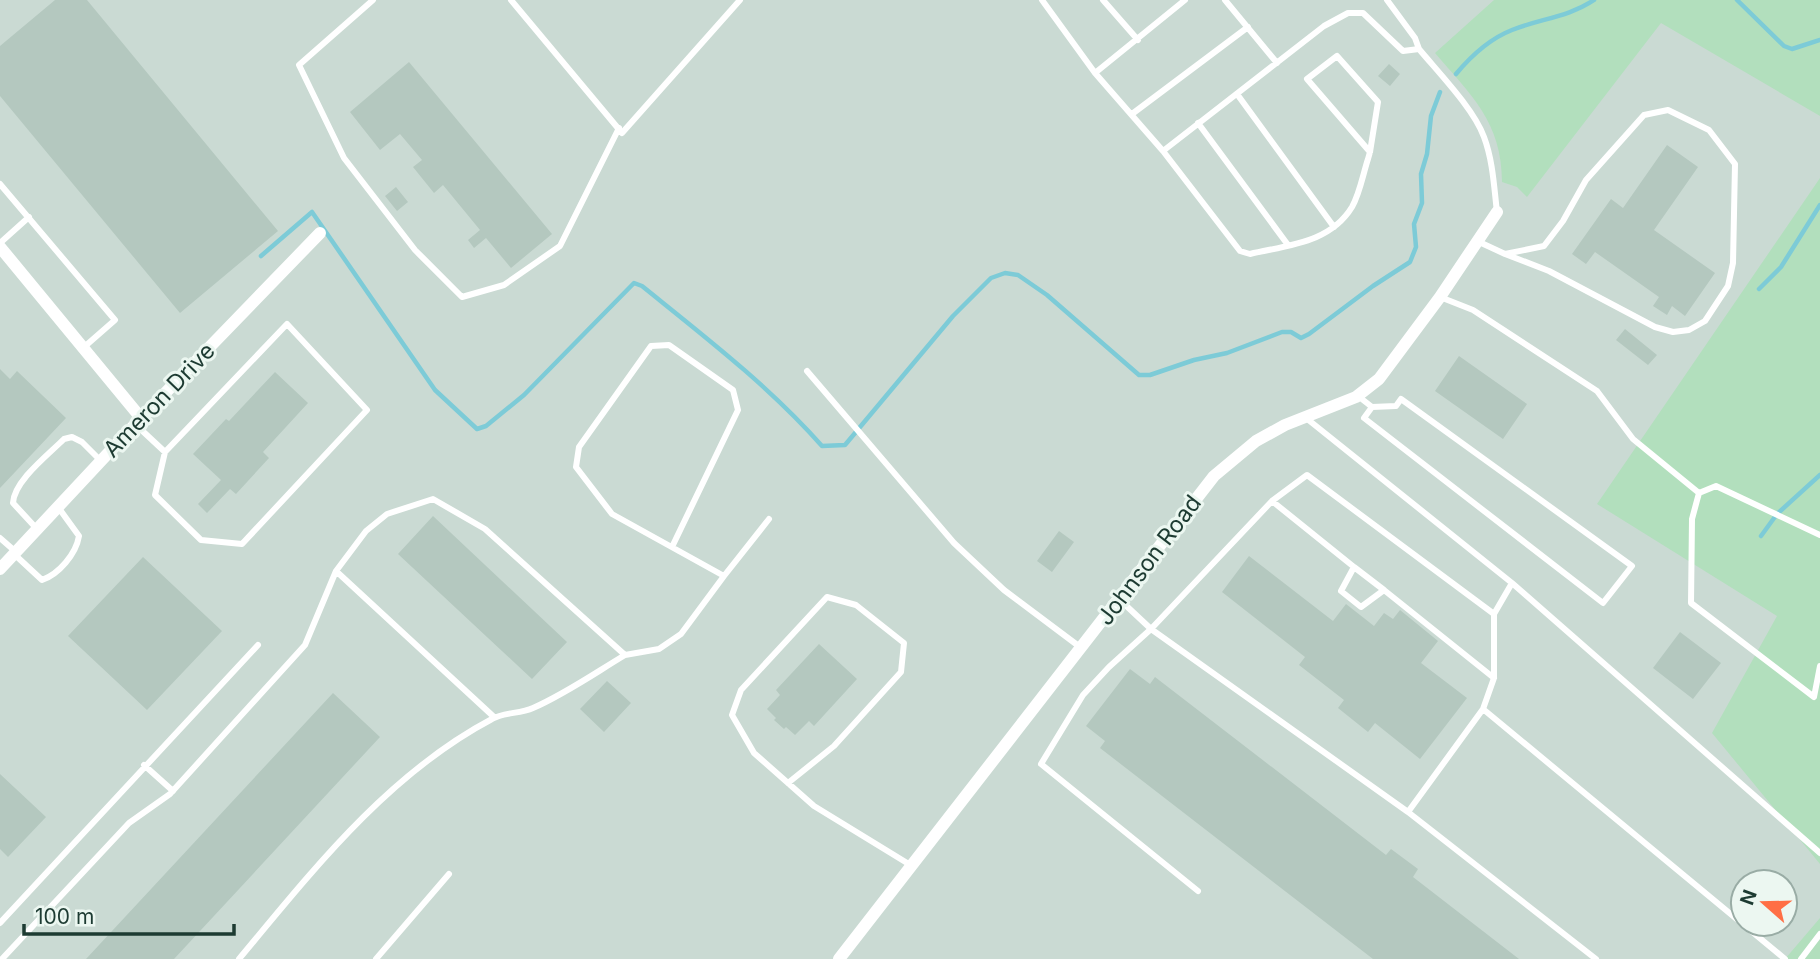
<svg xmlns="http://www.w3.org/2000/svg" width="1820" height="959" font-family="Inter,sans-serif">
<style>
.built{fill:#cadad3;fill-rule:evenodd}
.green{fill:#b2dfbd}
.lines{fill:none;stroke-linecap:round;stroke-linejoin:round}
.stream{stroke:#7dcbd7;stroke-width:4.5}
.building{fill:#b4c8bf}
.lane{stroke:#fff;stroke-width:6}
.street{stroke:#fff;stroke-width:12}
.labels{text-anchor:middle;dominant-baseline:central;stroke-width:6;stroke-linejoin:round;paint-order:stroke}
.street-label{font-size:23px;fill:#1d3b32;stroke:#ecf7f1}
</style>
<rect width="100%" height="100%" fill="#dceae4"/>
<!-- built -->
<path class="built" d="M0 0H1820V959H0ZM1743 882H1785V924H1743Z"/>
<!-- green -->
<path class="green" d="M1494 0H1820V116L1661 23 1527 197 1517 187 1502 182C1502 122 1471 95 1435 53Z
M1820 178V864L1712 733 1777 616 1597 504Z
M1820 918V959H1785Z"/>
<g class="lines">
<!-- stream -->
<path class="stream" d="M1737 0 1784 46 1792 49 1820 40
M1456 74C1471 56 1489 39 1512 30 1539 19 1569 17 1594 0
M261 256 312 212 435 390 477 429 486 426 524 395 634 283 642 286C704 336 769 386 822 446L845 445 953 316 991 278 1005 273 1018 275 1047 295 1139 375H1150L1194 360 1227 353 1282 332H1291L1301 338 1309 334 1373 286 1410 262 1416 247 1414 224 1422 203 1421 174 1427 154 1431 116 1440 92
M1759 289 1781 267 1820 205
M1761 536 1777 514 1820 475"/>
</g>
<!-- building -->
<path class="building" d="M55 0H87L278 231 180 313 0 96V46Z
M409 62 552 234 511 268 486 238 474 248 468 240 480 230 443 185 434 193 413 167 422 160 400 134 380 150 350 112Z
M1389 64 1400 74 1390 86 1378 76Z
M1667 145 1698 167 1654 230 1715 273 1685 316 1672 306 1667 315 1653 306 1659 297 1595 252 1586 264 1572 254 1611 199 1623 208Z
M396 187 408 202 397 211 385 196Z
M1625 329 1657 355 1648 365 1616 340Z
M1459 356 1527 404 1503 439 1435 391Z
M0 369 10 379 17 371 66 418 0 488Z
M275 372 308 403 263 452 269 458 236 494 230 489 207 513 198 504 221 480 193 454 226 419 229 421Z
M433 516 567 642 532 679 398 554Z
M1059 531 1074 542 1052 572 1037 561Z
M1249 556 1333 621 1346 604 1374 626 1384 613 1393 619 1400 610 1438 641 1421 663 1467 698 1420 759 1375 723 1368 732 1338 708 1344 700 1299 665 1305 657 1222 592Z
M143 557 222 631 147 710 68 636Z
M1680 632 1721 663 1693 699 1653 668Z
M819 644 857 679 814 726 809 721 795 735 786 727 784 729 774 720 776 718 767 709 780 695 776 690Z
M1130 669 1150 684 1155 677 1386 855 1391 849 1418 869 1413 877 1519 959H1373L1100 748 1105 741 1086 726Z
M607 681 631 703 604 732 580 709Z
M333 693 380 737 174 959H86Z
M0 774 46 817 8 857 0 849Z"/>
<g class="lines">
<!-- lane -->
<path class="lane" d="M373 0 299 65 344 158 415 250 462 297 504 285 560 246 619 128
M511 0 622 133 740 0
M1042 0 1095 73 1163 151 1324 26 1348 13H1363L1403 51 1419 49C1438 72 1474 109 1484 137 1493 161 1494 187 1497 212
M1103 0 1138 40
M1225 0 1277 63
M1387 0 1415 38 1419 49
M1095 73 1185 0
M1237 94 1334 227
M1668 110 1709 130 1735 164 1733 263 1728 286 1705 321 1689 330 1673 332 1655 327 1549 271 1505 254 1544 246 1563 221 1586 180 1644 115Z
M1132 114 1248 27
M1198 123 1288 245
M1163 151 1240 251 1250 254C1288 245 1330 243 1352 207 1360 193 1363 174 1368 159L1370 152 1378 102 1337 56 1307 79 1370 152
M0 184 115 320 83 348
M1477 241 1505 254
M0 243 29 217
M1440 297 1473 310 1597 391 1633 439 1699 493
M807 371 954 543 1004 590 1080 647
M1358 396 1372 407 1364 418 1603 603 1632 566 1401 399 1396 406 1372 407
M1306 418 1512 583 1494 614V678L1483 709
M135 424 165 452 287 324 367 410 242 544 201 540 155 495 165 452
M1699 493 1692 519 1691 603 1814 697 1820 666
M1699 493 1716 486 1820 535
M1272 501 1354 567
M37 529 13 503C14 481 48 455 64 439L72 437 82 442 101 461
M0 538 16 552
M14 554 42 580C59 574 76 554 79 536L58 507
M336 571 494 717
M724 576 769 519
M1512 583 1820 853
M1384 590 1354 567 1341 591 1361 607 1384 590 1494 678
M1119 599 1151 629 1408 812
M625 655 659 649 681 634 724 576 612 514 576 467 579 447 651 346 669 345 733 390 738 410 672 547
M144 765 173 791
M788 783 834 746 901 672 904 643 856 605 827 597 741 690 732 715 754 753 814 806 912 866
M1198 891 1041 764 1083 695 1109 667 1151 629 1272 501 1307 475 1494 614
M0 923 258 645
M2 959 129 823 170 794 305 645 336 571 366 531 387 514 433 499 485 529 625 655C595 673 565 694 533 708 520 714 504 712 492 719 388 774 313 870 239 959
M376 959 449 874
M1596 959 1408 812 1483 709 1785 959
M1801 959 1820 934"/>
<!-- street -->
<path class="street" d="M0 247 141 418
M0 569 141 418 320 233
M839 959 1214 476 1256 441 1285 425 1356 397 1379 379 1440 297 1497 212"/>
</g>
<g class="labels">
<!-- street labels -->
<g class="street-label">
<text transform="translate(159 400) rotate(-46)">Ameron Drive</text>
<text transform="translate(1149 560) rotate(-53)">Johnson Road</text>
</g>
</g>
<!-- north arrow -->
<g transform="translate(1764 903) rotate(290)"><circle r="33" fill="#ecf7f1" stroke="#99aca5" stroke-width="2"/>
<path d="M0-5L12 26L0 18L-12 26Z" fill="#ff6f45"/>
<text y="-10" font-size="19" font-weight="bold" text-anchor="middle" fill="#1d3b32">N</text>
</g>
<!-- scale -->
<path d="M24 924v10h210v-10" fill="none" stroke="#1d3b32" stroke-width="3.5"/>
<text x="35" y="924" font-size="21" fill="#1d3b32" stroke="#ecf7f1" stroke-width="5" paint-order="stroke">100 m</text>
</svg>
